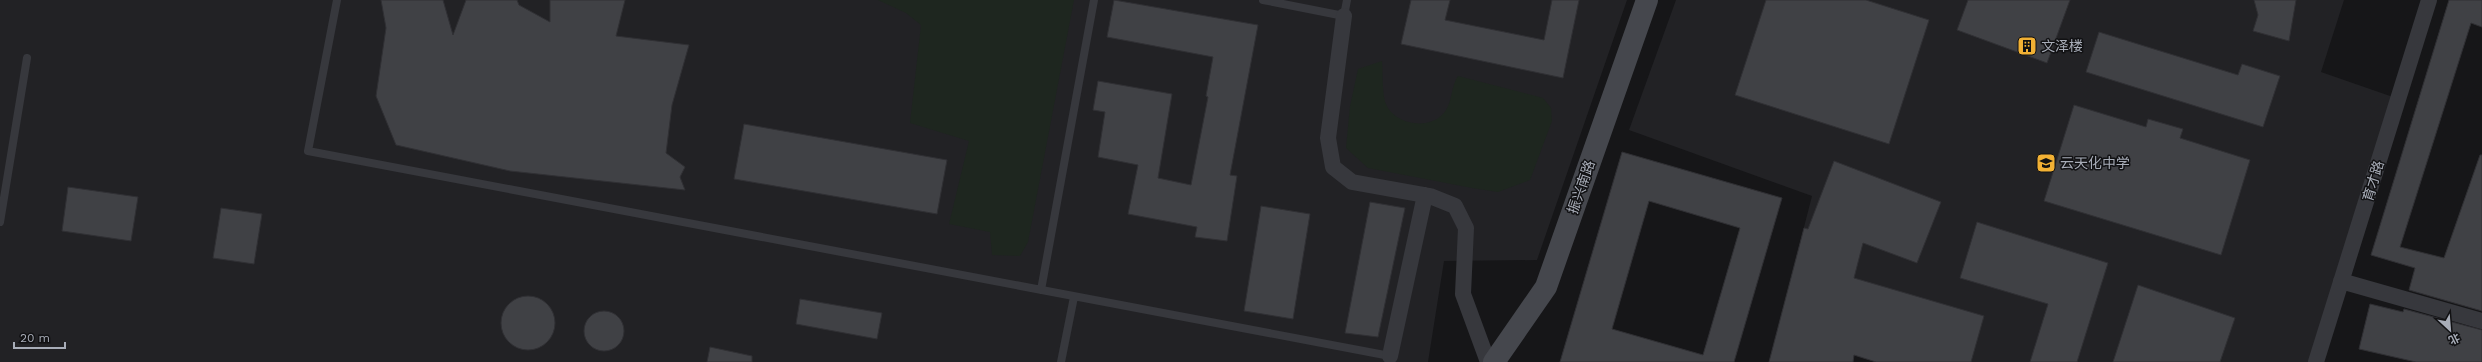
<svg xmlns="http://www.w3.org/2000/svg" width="2482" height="362" font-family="'Work Sans','Noto Sans SC',sans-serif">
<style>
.built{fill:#222225}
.green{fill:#1e261f}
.building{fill:#404145;stroke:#303034;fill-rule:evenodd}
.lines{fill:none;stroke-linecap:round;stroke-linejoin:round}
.lane{stroke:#37383d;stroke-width:8}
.street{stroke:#37383d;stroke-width:16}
.secondary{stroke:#45474d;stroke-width:22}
.labels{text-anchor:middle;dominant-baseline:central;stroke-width:3;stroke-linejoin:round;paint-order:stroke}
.poi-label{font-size:14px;fill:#a8adb8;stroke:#111113;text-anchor:start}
.street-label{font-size:14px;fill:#a8adb8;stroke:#111113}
</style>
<rect width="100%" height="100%" fill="#161618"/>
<!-- built -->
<path class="built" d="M0 0H1627L1537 260 1444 261 1428 362H0Z
M1676 0H2344L2321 72 2393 97 2311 362H1876L1777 332 1812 196 1629 130Z"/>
<!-- green -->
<path class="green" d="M878 0H1074L1028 242 1020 256 992 255 990 232 949 224 969 141 910 123 921 25 906 13Z
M1382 61C1383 72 1382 95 1386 104 1394 124 1427 130 1442 115 1453 105 1450 88 1458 76L1543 98 1551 108 1552 121 1530 180 1498 192 1472 188 1368 168 1346 148 1350 106 1358 69Z"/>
<!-- building -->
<path class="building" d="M381 0H443L453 35 466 0H517L519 5 550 22V0H625L616 36 689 45 672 105 666 153 685 167 680 177 685 190 510 171 396 145 376 96 386 28Z
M1114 0 1258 25 1230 175 1237 176 1227 241 1195 237 1197 227 1128 214 1138 165 1098 157 1105 112 1093 110 1098 81 1172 94 1158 178 1191 185 1208 97 1206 96 1213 57 1107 37Z
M1411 0H1450L1445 20 1544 40 1552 0H1579L1563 78 1401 44Z
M1766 0H1866L1929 20 1889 144 1735 95Z
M1968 0H2070L2047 63 1957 30Z
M2254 0H2296L2289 41 2253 31 2258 15Z
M2449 0H2482V27L2471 23 2400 247 2444 258 2480 155H2482V311L2409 290 2415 268 2371 255Z
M2099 32 2238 75 2242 64 2280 76 2263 127 2086 72Z
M2074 105 2146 127 2148 119 2183 129 2180 138 2250 160 2221 255 2044 201Z
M744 124 947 160 937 214 734 179Z
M1622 152 1782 198 1734 362H1560ZM1649 201 1740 228 1703 355 1612 329Z
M1834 161 1941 202 1917 263 1863 243 1854 278 1984 316 1971 362H1876L1854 355 1853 362H1769L1804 228 1808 229Z
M68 187 138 197 131 241 62 231Z
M1370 202 1405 208 1378 337 1345 333Z
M1261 206 1310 214 1293 319 1244 311Z
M221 208 262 214 254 264 213 258Z
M1977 222 2108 263 2077 362H2030L2048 304 1960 278Z
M2138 285 2235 318 2220 362H2113Z
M501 323a27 27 0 1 1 54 0a27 27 0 1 1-54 0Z
M800 299 882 313 877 339 796 324Z
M2370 304 2403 312 2404 309 2482 330V362H2416L2359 349Z
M584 331a20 20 0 1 1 40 0a20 20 0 1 1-40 0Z
M710 347 752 356V362H707Z"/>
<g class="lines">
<!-- lane -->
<path class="lane" d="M337 0 308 151 1390 356
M1263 0 1344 16 1347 0
M0 222 27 58
M1041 290 1094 0
M1061 362 1074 297"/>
<!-- street -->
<path class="street" d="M1344 16 1328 138 1333 167 1352 182 1430 196 1455 206 1466 228 1463 294 1488 362
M2341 281 2482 321
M1390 356 1425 195
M2316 362 2429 0"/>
<!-- secondary -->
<path class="secondary" d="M1494 362 1546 287 1647 0"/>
</g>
<!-- icons -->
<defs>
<g id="building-square" transform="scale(1)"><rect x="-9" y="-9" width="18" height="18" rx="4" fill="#f2b134" stroke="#111113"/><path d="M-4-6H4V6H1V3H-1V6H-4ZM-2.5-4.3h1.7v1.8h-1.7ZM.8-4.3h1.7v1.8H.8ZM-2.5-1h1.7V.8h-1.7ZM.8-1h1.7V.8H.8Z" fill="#111"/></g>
<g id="school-square" transform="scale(1)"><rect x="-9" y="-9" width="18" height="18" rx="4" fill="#f2b134" stroke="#111113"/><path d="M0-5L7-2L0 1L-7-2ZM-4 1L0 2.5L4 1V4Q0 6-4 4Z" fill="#111"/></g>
</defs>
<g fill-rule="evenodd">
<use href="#building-square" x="2027" y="46"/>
<use href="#school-square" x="2046" y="163"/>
</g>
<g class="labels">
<!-- poi labels -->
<g class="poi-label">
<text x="2041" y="46">文泽楼</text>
<text x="2060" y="163">云天化中学</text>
</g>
<!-- street labels -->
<g class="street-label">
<text transform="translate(2373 181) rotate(-73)">育才路</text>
<text transform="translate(1581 187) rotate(-71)">振兴南路</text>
</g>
</g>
<!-- north arrow -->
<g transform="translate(2450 330) rotate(154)" stroke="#111113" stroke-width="3" paint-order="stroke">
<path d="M0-3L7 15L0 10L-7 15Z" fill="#a8adb8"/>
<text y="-6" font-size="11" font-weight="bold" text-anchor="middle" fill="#a8adb8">北</text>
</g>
<!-- scale -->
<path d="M14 342v6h51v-6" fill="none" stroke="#a8adb8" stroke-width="2"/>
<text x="20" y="342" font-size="12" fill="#a8adb8" stroke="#111113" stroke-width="3" paint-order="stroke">20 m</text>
</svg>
